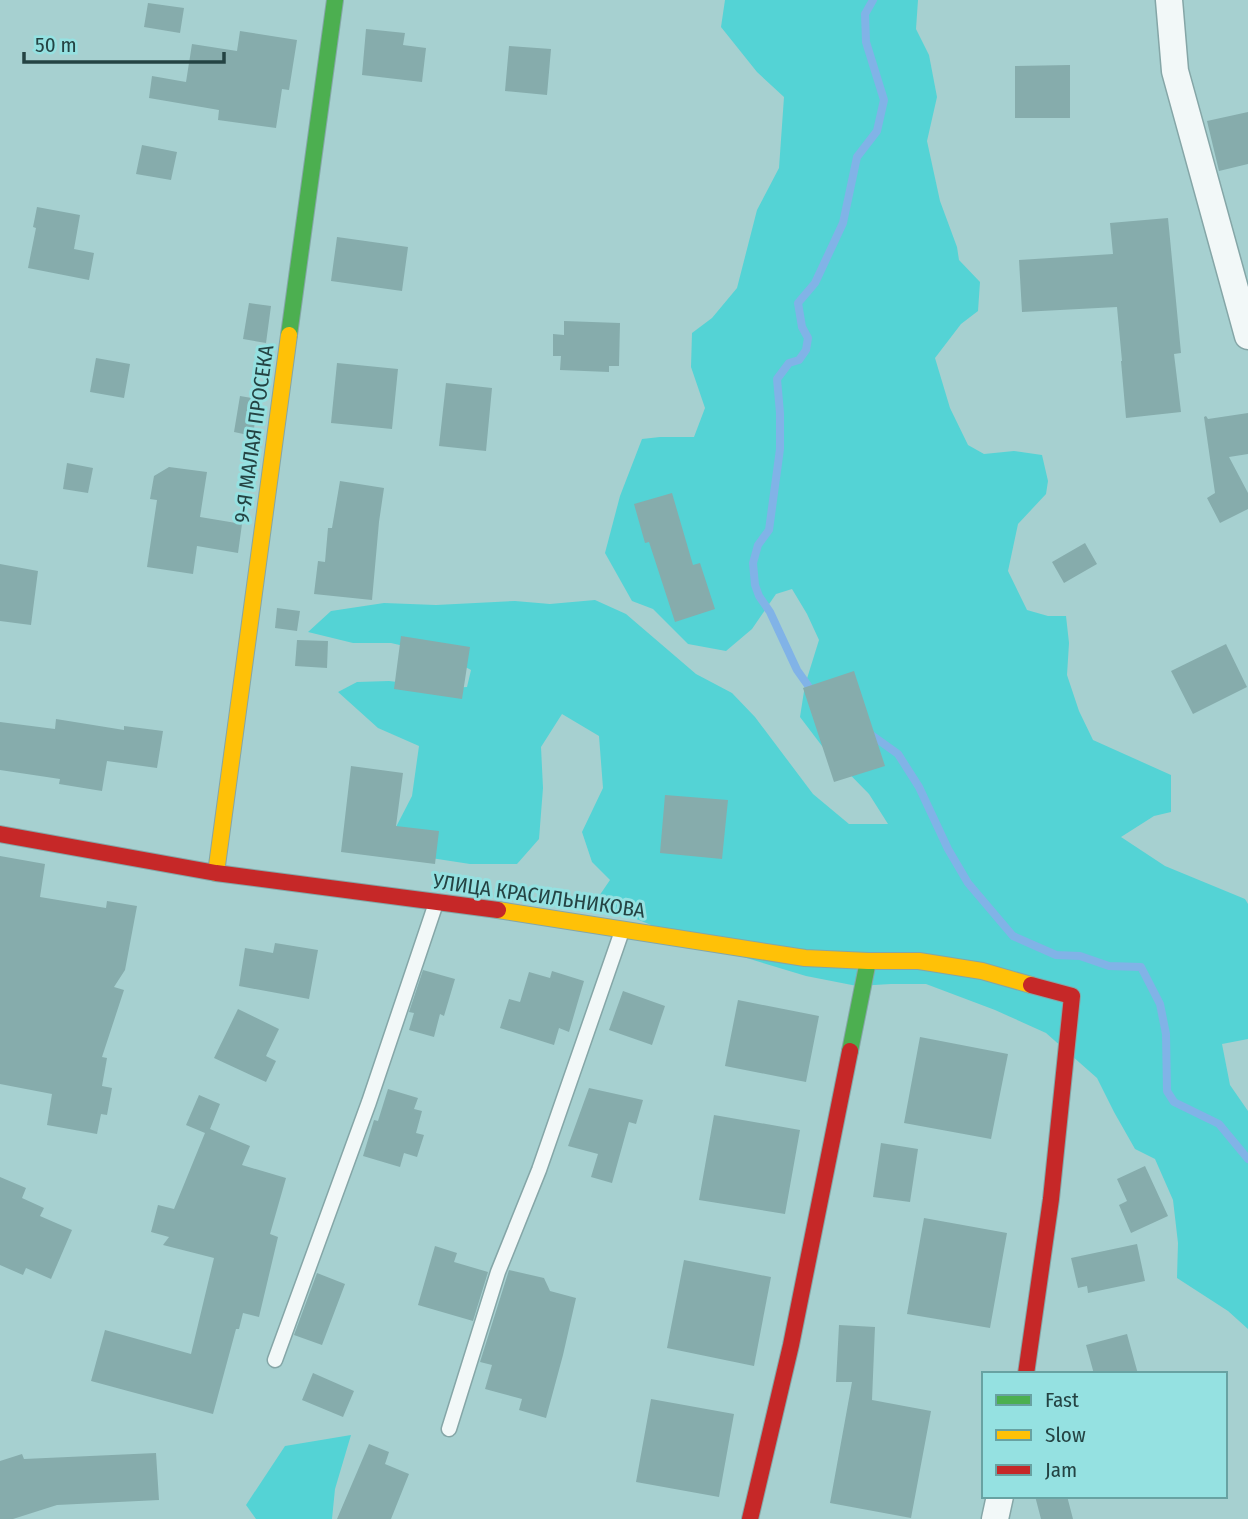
<svg xmlns="http://www.w3.org/2000/svg" width="1248" height="1519" font-family="'Fira Sans Condensed',sans-serif">
<style>
.green{fill:#54d3d5}
.lines{fill:none;stroke-linecap:round;stroke-linejoin:round}
.stream{stroke:#81b3e7;stroke-width:8}
.building{fill:#86acac}
.lane-casing{stroke:#85a6a7;stroke-width:17}
.street-casing{stroke:#85a6a7;stroke-width:29}
.fast-casing{stroke:#85a6a7;stroke-width:18}
.slow-casing{stroke:#85a6a7;stroke-width:18}
.jam-casing{stroke:#85a6a7;stroke-width:18}
.lane{stroke:#f2f8f8;stroke-width:14}
.street{stroke:#f2f8f8;stroke-width:26}
.fast{stroke:#4caf50;stroke-width:16}
.slow{stroke:#ffc107;stroke-width:16}
.jam{stroke:#c62828;stroke-width:16}
.labels{text-anchor:middle;dominant-baseline:central;stroke-width:6;stroke-linejoin:round;paint-order:stroke}
.street-label{font-size:21px;fill:#244343;stroke:#95e1e1}
</style>
<rect width="100%" height="100%" fill="#a6d0d0"/>
<!-- green -->
<path class="green" d="M725 0H918L916 29 929 55 937 97 927 141 940 201 957 247 959 260 980 282 978 311 961 324 935 358 950 408 968 445 984 454 1014 451 1042 455 1048 481 1046 494 1018 524 1008 571 1027 610 1048 616H1066L1069 643 1067 675 1079 711 1093 740 1171 775V812L1154 816 1121 837 1165 866 1245 899 1248 904V1039L1222 1044 1230 1085 1248 1111V1329L1228 1311 1177 1278 1178 1243 1173 1200 1155 1159 1135 1149 1114 1112 1097 1078 1046 1033 995 1010 926 984H891L857 986 806 976 690 941 595 902 610 880 592 862 582 832 603 788 599 736 562 714 541 747 543 788 539 839 517 864H470L431 858 396 827 412 796 419 746 378 728 338 692 357 682 389 681 448 688 467 687 471 670 443 655 391 643H353L308 632 331 611 384 603 436 605 515 601 550 604 595 600 626 614 696 674 732 693 755 717 813 794 849 824H888L869 794 822 746 800 717 805 685 819 640 807 614 792 589 776 594 752 629 726 651 688 644 653 609 632 601 605 553 620 496 642 439 660 437H694L705 408 691 367 692 333 712 318 737 288 757 210 779 168 784 97 757 72 721 27Z
M351 1435 335 1489 332 1519H256L246 1505 285 1446Z"/>
<g class="lines">
<!-- stream -->
<path class="stream" d="M814 694 797 670 770 612 759 596 755 585 753 563 758 545 769 530 780 449V413L777 379 789 363 799 360 806 350 808 338 802 327 798 303 815 283 843 223 857 157 877 131 884 100 866 42 865 14 873 0
M870 734 898 754 919 787 948 849 968 883 1013 936 1056 955 1080 956 1109 966 1141 967 1160 1004 1166 1034 1167 1091 1174 1102 1219 1124 1248 1159"/>
</g>
<!-- building -->
<path class="building" d="M148 3 184 8 180 33 144 27Z
M366 29 405 33 403 45 426 48 422 82 362 75Z
M240 31 297 40 289 90 282 89 276 128 218 120 219 110 149 98 152 76 186 82 192 44 237 51Z
M509 46 551 49 547 95 505 91Z
M1070 65V118H1015V66Z
M1248 112V164L1219 171 1207 121Z
M142 145 177 152 171 180 136 174Z
M37 207 80 215 74 249 94 253 89 280 28 268 36 228 33 227Z
M1168 218 1181 353 1174 354 1181 412 1126 418 1121 361H1122L1117 307 1022 312 1019 260 1113 254 1110 223Z
M337 237 408 247 402 291 331 281Z
M249 303 271 306 266 343 243 339Z
M564 321 620 323 619 366H609V372L560 370 561 356H553V334L564 335Z
M96 358 130 364 124 398 90 392Z
M337 363 398 369 392 429 331 423Z
M446 383 492 388 486 451 439 446Z
M240 396 258 399 253 436 234 432Z
M1248 413V454L1229 457 1248 493V509L1220 523 1207 498 1215 493 1204 417 1206 416 1208 419Z
M67 463 93 468 88 493 63 489Z
M169 467 207 472 200 517 242 524 238 553 197 546 193 574 147 567 157 500 150 499 154 476Z
M340 481 384 488 379 522 372 600 314 594 318 561 325 562 328 528H332Z
M672 493 693 565 700 563 715 609 675 622 649 542 645 543 634 504Z
M1085 543 1097 564 1064 583 1052 562Z
M0 564 38 571 31 625 0 621Z
M277 608 300 611 297 631 275 628Z
M401 636 470 647 462 699 394 689Z
M297 640 328 641 327 668 295 666Z
M1226 644 1247 687 1193 714 1171 671Z
M854 671 885 766 834 782 803 688Z
M56 719 124 730V726L163 731 157 768 107 761 102 791 59 784 60 779 0 770V722L55 729Z
M351 766 403 773 396 826 439 831 435 864 341 852Z
M665 795 728 800 722 859 660 853Z
M0 856 45 864 40 897 106 908 107 901 137 906 125 970 114 987 124 990 102 1057 107 1058 102 1086 112 1088 107 1115 101 1114 97 1134 47 1125 52 1094 0 1084Z
M275 943 318 950 309 999 239 986 245 948 273 953Z
M423 970 455 979 444 1016 440 1014 434 1037 409 1030 414 1013 409 1012Z
M552 971 584 981 569 1032 559 1028 554 1045 500 1028 509 999 520 1002 529 972 550 978Z
M623 991 665 1006 652 1045 609 1030Z
M738 1000 819 1016 806 1082 725 1066Z
M238 1009 279 1029 266 1056 276 1061 266 1082 214 1058Z
M920 1037 1008 1054 991 1139 904 1123Z
M589 1088 643 1100 636 1124 629 1122 612 1183 591 1177 598 1154 568 1146Z
M388 1089 418 1098 414 1109 422 1111 416 1133 424 1135 417 1157 404 1153 400 1167 363 1156 374 1120 378 1121Z
M199 1095 220 1104 210 1129 250 1146 242 1165 286 1178 270 1234 278 1237 259 1317 243 1313 239 1329H236L213 1414 91 1381 105 1330 191 1354 214 1258 163 1245 169 1237 151 1232 158 1205 174 1209 205 1133 186 1125Z
M714 1115 800 1130 785 1214 699 1200Z
M881 1143 918 1149 910 1202 873 1197Z
M1145 1166 1168 1216 1131 1233 1119 1205 1127 1201 1117 1179Z
M0 1177 26 1188 22 1198 44 1208 40 1216 72 1230 51 1279 26 1268 23 1275 0 1265Z
M924 1218 1007 1233 990 1328 907 1314Z
M1137 1244 1145 1281 1088 1293 1087 1286 1078 1288 1071 1258Z
M435 1246 457 1253 454 1262 488 1272 473 1321 418 1305Z
M684 1260 771 1277 754 1366 667 1348Z
M509 1270 544 1278 550 1291 576 1298 563 1355 546 1418 519 1410 522 1399 485 1389 492 1365 480 1362Z
M317 1273 345 1284 322 1345 294 1335Z
M839 1325 875 1327 872 1400 931 1411 911 1518 830 1503 852 1382H836Z
M1127 1334 1138 1374H1094L1086 1345Z
M313 1373 354 1391 343 1417 302 1400Z
M651 1399 734 1414 719 1497 636 1482Z
M369 1444 389 1452 385 1464 409 1474 391 1519H337Z
M156 1453 159 1500 57 1505 13 1519H0V1461L22 1454 24 1459Z
M1035 1496H1067L1073 1519H1041Z"/>
<g class="lines">
<!-- lane casing -->
<g class="lane-casing">
<path id="lane" d="M275 1360 369 1102 436 903
M449 1429 498 1272 539 1170 622 931"/>
</g>
<!-- street casing -->
<g class="street-casing">
<path id="street" d="M1169 0 1175 71 1248 336
M995 1519 1000 1496"/>
</g>
<!-- fast casing -->
<g class="fast-casing">
<path id="fast" d="M289 335 335 0
M850 1051 868 961"/>
</g>
<!-- slow casing -->
<g class="slow-casing">
<path id="slow" d="M216 873 289 335
M498 910 805 958 868 961H919L982 971 1031 985"/>
</g>
<!-- jam casing -->
<g class="jam-casing">
<path id="jam" d="M0 834 216 873 498 910
M1026 1374 1051 1199 1072 996 1031 985
M750 1519 791 1345 850 1051"/>
</g>
<!-- lane -->
<use href="#lane" class="lane"/>
<!-- street -->
<use href="#street" class="street"/>
<!-- fast -->
<use href="#fast" class="fast"/>
<!-- slow -->
<use href="#slow" class="slow"/>
<!-- jam -->
<use href="#jam" class="jam"/>
</g>
<g class="labels">
<!-- street labels -->
<g class="street-label">
<text transform="translate(254 434) rotate(-82)">9-Я МАЛАЯ ПРОСЕКА</text>
<text transform="translate(539 896) rotate(8)">УЛИЦА КРАСИЛЬНИКОВА</text>
</g>
</g>
<!-- legend -->
<rect x="982" y="1372" width="245" height="126" fill="#95e1e1" stroke="#68a2a2" stroke-width="2"/>
<rect x="996" y="1395" width="35" height="10" fill="#4caf50" stroke="#68a2a2" stroke-width="2"/>
<text x="1045" y="1407" font-size="21" fill="#244343">Fast</text>
<rect x="996" y="1430" width="35" height="10" fill="#ffc107" stroke="#68a2a2" stroke-width="2"/>
<text x="1045" y="1442" font-size="21" fill="#244343">Slow</text>
<rect x="996" y="1465" width="35" height="10" fill="#c62828" stroke="#68a2a2" stroke-width="2"/>
<text x="1045" y="1477" font-size="21" fill="#244343">Jam</text>
<!-- scale -->
<path d="M24 52v10h200v-10" fill="none" stroke="#244343" stroke-width="3.5"/>
<text x="35" y="52" font-size="21" fill="#244343" stroke="#95e1e1" stroke-width="5" paint-order="stroke">50 m</text>
</svg>
